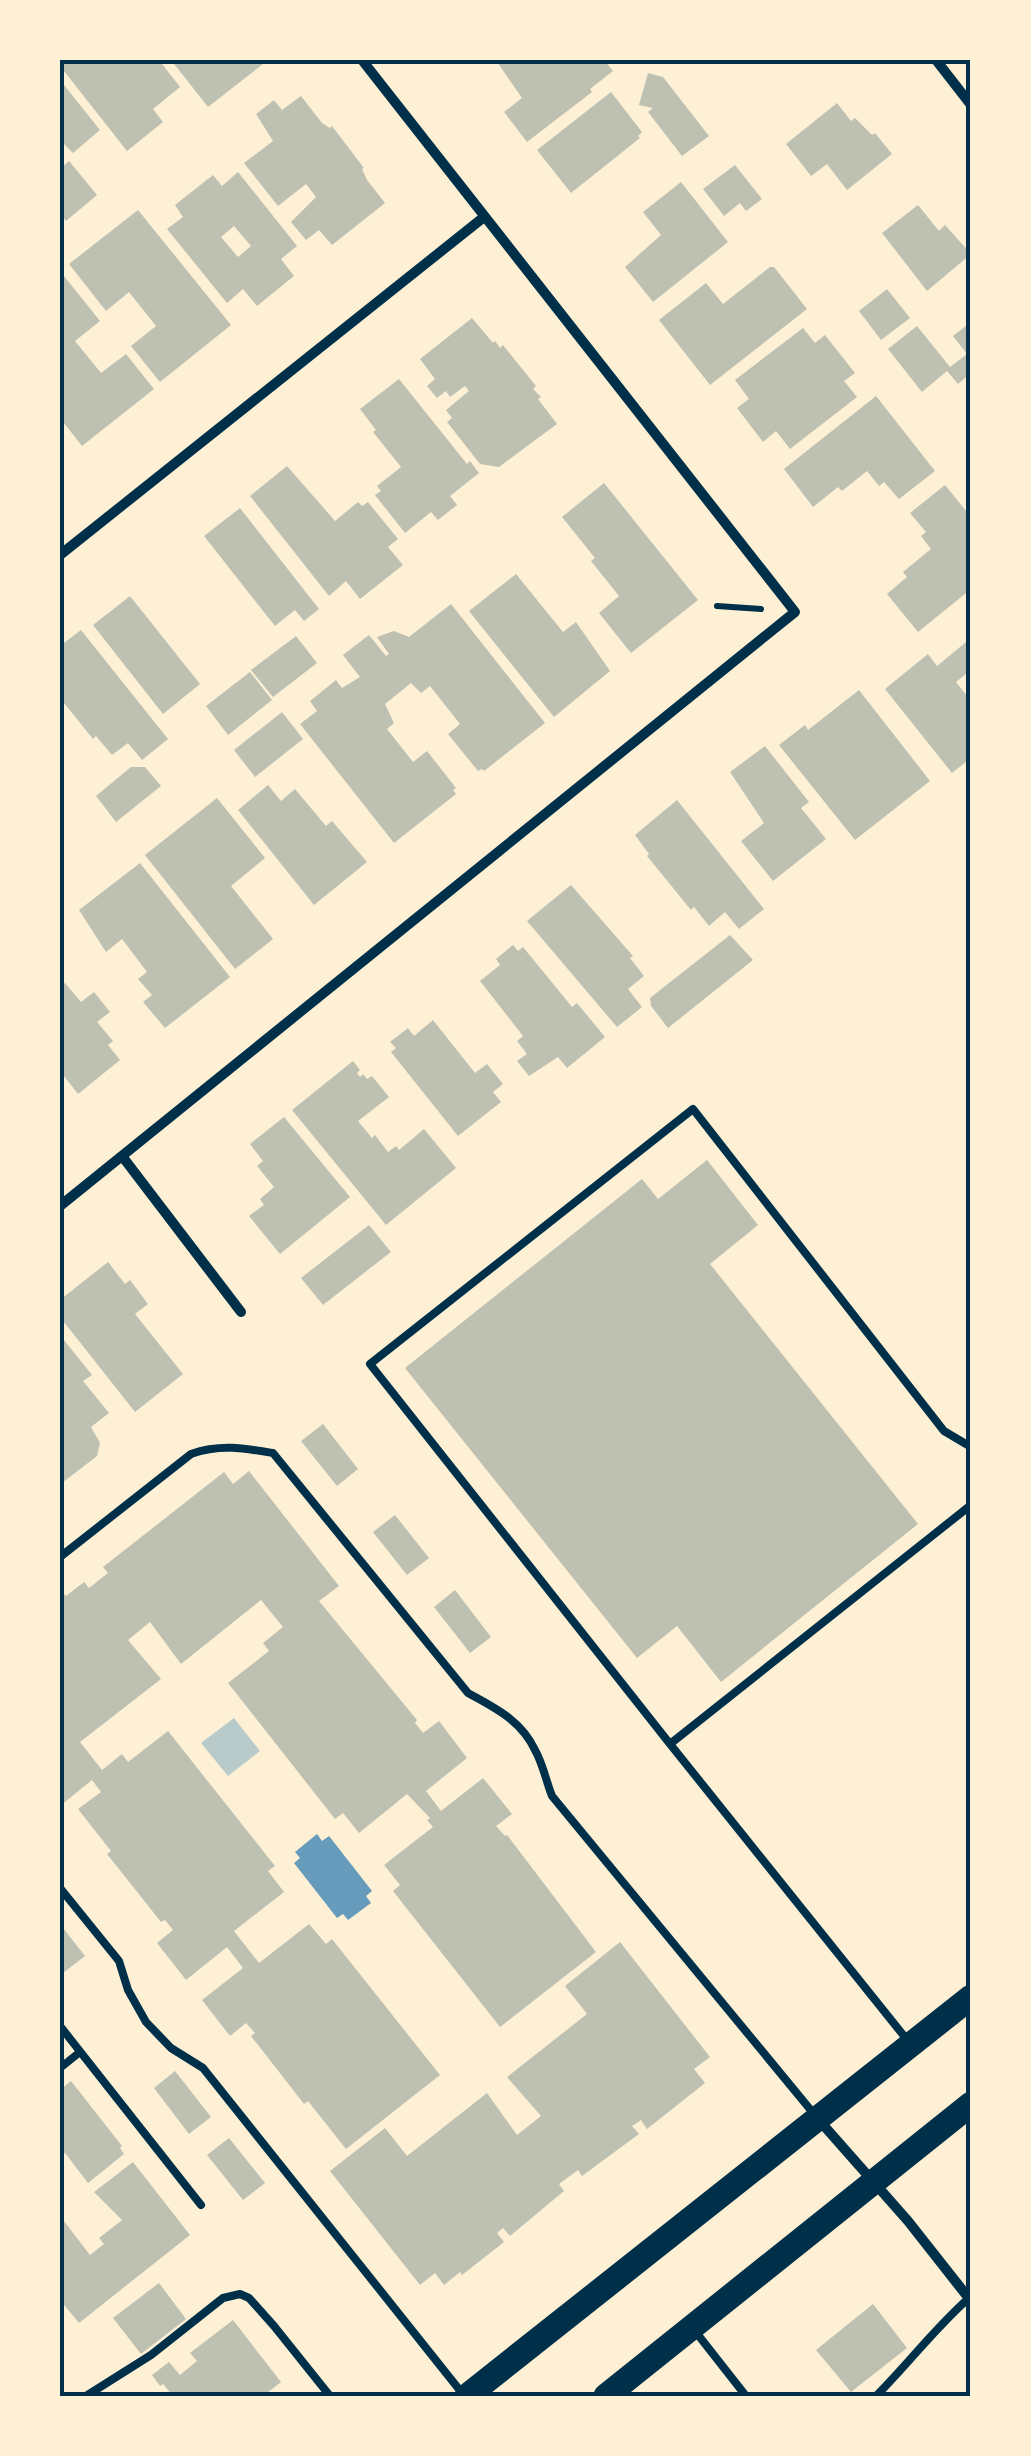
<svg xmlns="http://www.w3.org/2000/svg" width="1031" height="2456" font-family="Ubuntu,sans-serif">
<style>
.green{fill:#b9caca}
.water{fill:#669bbc}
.building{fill:#bec0b2;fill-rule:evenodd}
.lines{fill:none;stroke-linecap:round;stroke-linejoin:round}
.path{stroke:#003049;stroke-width:6}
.service{stroke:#003049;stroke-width:8}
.minor{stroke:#003049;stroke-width:10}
.primary{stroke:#003049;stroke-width:25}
.neatline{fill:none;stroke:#003049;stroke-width:4}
</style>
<rect width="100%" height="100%" fill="#fdf0d5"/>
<!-- green -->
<path class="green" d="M234 1718 260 1751 228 1776 201 1743Z"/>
<!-- water -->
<path class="water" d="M317 1834 322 1841 329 1836 372 1891 366 1896 371 1903 348 1920 343 1914 337 1918 294 1863 300 1858 295 1852Z"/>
<!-- building -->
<path class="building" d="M60 60H159L180 87 153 109 163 122 127 151 60 66Z
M171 60H268L208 107Z
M500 60H604L613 71 590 89 592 92 527 142 504 112 522 98 497 62Z
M648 73 663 77 709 136 682 156 648 112 653 108 639 105Z
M60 80 100 130 73 153 60 140Z
M611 92 642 132 638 136 640 138 571 193 537 150Z
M301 96 322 123 330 128 332 126 364 168 362 169 367 180 385 203 332 245 319 230 306 240 291 222 316 197 306 184 278 206 244 163 273 141 256 114 274 100 282 110Z
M837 103 851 121 855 118 872 135 875 133 892 154 847 190 827 164 811 176 786 144Z
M69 161 97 195 66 221 60 213V169Z
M735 165 762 199 746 211 740 203 724 216 703 189Z
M238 172 297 246 281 259 294 276 257 306 243 289 227 303 167 229 183 217 175 205 213 175 222 186ZM234 226 251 246 238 257 221 237Z
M681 182 728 242 653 302 625 267 661 235 643 212Z
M918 205 939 231 945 225 971 254 927 291 882 233Z
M138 210 231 325 160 382 131 346 156 326 129 292 106 311 69 264Z
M770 267H774L807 309 710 385 659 320 706 283 723 304Z
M60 271 100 321 75 341 101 373 126 354 154 389 82 446 60 418Z
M887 289 910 318 881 340 859 311Z
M472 318 493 343 495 341 500 348 503 345 536 386 533 389 541 397 538 399 557 424 499 467 480 464 447 422 452 418 446 410 469 391 465 386 450 397 446 391 437 398 427 386 435 379 420 359Z
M971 322V373L958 384 947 371 922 392 888 349 917 326 950 367 967 354 953 336Z
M803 328 815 343 825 335 855 373 844 381 857 397 790 449 776 431 763 442 737 408 749 399 735 380Z
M399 379 467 464 470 461 479 473 450 496 457 505 438 520 431 512 405 533 375 495 381 491 377 486 401 467 373 432 376 430 360 409Z
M876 396 935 471 899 499 884 482 879 486 867 471 842 491 838 487 813 507 784 469Z
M287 466 335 521 358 502 362 506 368 502 398 539 388 547 403 565 360 599 346 581 329 596 250 496Z
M604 483 698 600 631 653 599 613 619 596 591 561 595 558 562 517Z
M945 485 971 517V589L918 632 887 594 907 577 903 572 931 549 921 536 926 532 910 513Z
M240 508 319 609 304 621 295 610 275 626 204 536Z
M516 574 563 632 576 622 610 671 554 717 469 611Z
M130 596 200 684 163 714 93 625Z
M451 604 545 723 484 771 482 769 478 771 448 734 460 724 430 686 421 693 411 683 385 704 394 723 387 729 413 762 427 751 456 788 453 790 456 794 394 843 300 724 317 711 310 701 336 680 342 688 360 677 343 655 369 635 386 656 389 654 377 637 394 631 409 637Z
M81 630 168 739 142 760 128 743 112 755 96 736 93 739 60 698V646Z
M296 636 317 663 273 697 251 670Z
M971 638V670L956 682 971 701V758L952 773 885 689 928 654 937 666Z
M250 672 272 700 228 735 206 706Z
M859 690 930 781 855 840 779 745 805 725 808 730Z
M282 712 303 739 255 777 234 750Z
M765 746 809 802 801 808 826 839 773 881 741 841 764 823 730 772Z
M131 767H145L161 786 116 822 96 796Z
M268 785 281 801 295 789 326 826 332 821 367 862 314 905 238 810Z
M217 798 265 858 231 886 273 939 235 969 145 855Z
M677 800 764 909 739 929 725 912 709 926 694 907 691 910 647 856 649 854 635 835Z
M140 863 230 977 165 1028 143 1002 152 995 138 979 147 972 122 939 106 952 79 910Z
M571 885 633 956 630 958 644 976 628 989 642 1007 617 1027 527 921Z
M730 935 753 960 668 1028 651 1006 650 998Z
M513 945 518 951 523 947 572 1007 577 1003 605 1037 567 1068 558 1057 529 1076 517 1061 527 1054 517 1041 523 1036 480 981 500 965 496 959Z
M65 983 81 1002 94 992 110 1012 97 1022 113 1041 108 1045 120 1060 78 1094 60 1071V987Z
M433 1020 475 1073 487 1064 503 1084 493 1092 501 1102 458 1136 391 1052 396 1048 390 1042 408 1028 414 1036Z
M353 1061 360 1070 357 1073 360 1077 363 1074 367 1079 372 1076 389 1097 358 1121 372 1138 375 1135 388 1152 396 1146 399 1150 424 1129 456 1168 386 1225 292 1110Z
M284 1117 350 1197 280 1254 249 1216 264 1205 260 1199 274 1187 257 1166 263 1161 250 1144Z
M707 1160 758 1225 710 1264 918 1524 721 1682 677 1626 637 1658 405 1368 642 1179 658 1199Z
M369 1225 391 1252 323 1305 301 1278Z
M108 1262 125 1284 130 1280 148 1304 135 1314 183 1374 135 1412 60 1317V1300Z
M60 1335 92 1375 83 1381 109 1413 91 1427 100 1443 97 1456 62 1483Z
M323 1424 358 1469 337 1486 301 1441Z
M249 1471 339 1586 319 1601 417 1720 415 1723 423 1733 439 1721 467 1758 426 1791 441 1811 483 1778 512 1814 496 1826 505 1836 507 1835 596 1952 500 2027 393 1891 400 1885 384 1865 433 1827 427 1820 430 1818 407 1794 359 1833 343 1813 335 1819 228 1683 269 1651 263 1643 283 1627 261 1600 181 1664 150 1622 128 1640 161 1679 80 1742 102 1770 122 1754 128 1762 168 1731 275 1866 268 1871 284 1892 234 1931 259 1963 309 1924 326 1944 332 1939 440 2075 346 2149 308 2101 304 2104 251 2036 255 2033 246 2023 230 2036 202 2000 243 1968 227 1947 186 1980 157 1943 173 1930 165 1920 161 1922 107 1854 111 1851 78 1809 101 1792 92 1780 60 1806V1596L63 1593 66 1596 84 1582 89 1588 108 1573 103 1567 224 1472 233 1484Z
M395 1515 429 1558 407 1575 373 1532Z
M455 1590 491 1637 470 1653 434 1607Z
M60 1924 85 1956 63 1973 60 1969Z
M620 1942 710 2057 694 2069 705 2083 647 2129 641 2120 632 2126 639 2134 582 2176 578 2170 559 2184 564 2191 510 2236 503 2228 497 2233 504 2242 462 2275 460 2272 444 2285 435 2273 420 2285 330 2171 385 2128 407 2156 487 2093 517 2135 541 2116 507 2077 587 2014 565 1986Z
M175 2071 211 2117 189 2134 154 2088Z
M71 2081 122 2146 120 2148 124 2154 88 2183 65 2153 60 2157V2090Z
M229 2138 265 2183 243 2200 207 2155Z
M133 2162 190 2235 79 2323 60 2300V2216L90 2255 104 2244 99 2238 122 2220 94 2192Z
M159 2283 186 2319 141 2354 113 2318Z
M873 2304 907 2348 851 2392 816 2350Z
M233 2320 281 2382 263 2396H173L163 2384 160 2386 152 2375 169 2362 180 2375 197 2361 190 2353Z"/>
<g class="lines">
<!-- path -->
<path class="path" d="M717 606 761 609"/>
<!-- service -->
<path class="service" d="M60 1557 191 1454C220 1444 243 1448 273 1453L468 1693C495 1708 521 1720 535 1750 543 1764 546 1781 552 1796L814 2114
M670 1744 370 1364 693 1109 944 1431 971 1447
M60 1888 119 1961 128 1990 146 2022 171 2048 203 2068 462 2393
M60 2026 201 2205
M908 2041 670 1744 971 1505
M60 2068 80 2052
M695 2331 746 2396
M86 2396 151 2355 223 2298 240 2294 249 2298 274 2326 330 2396
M876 2396C908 2364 935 2328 969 2298"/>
<!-- minor -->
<path class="minor" d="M936 60 971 105
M60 555 484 217
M122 1156 241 1312
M60 1206 795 612 362 60
M818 2119 908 2221 971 2301"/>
<!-- primary -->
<path class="primary" d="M467 2396 971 1997
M606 2396 971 2104"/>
</g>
<!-- border -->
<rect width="1031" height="2456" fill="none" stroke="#fdf0d5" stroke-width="125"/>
<rect x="62" y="62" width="906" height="2332" class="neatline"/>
</svg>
